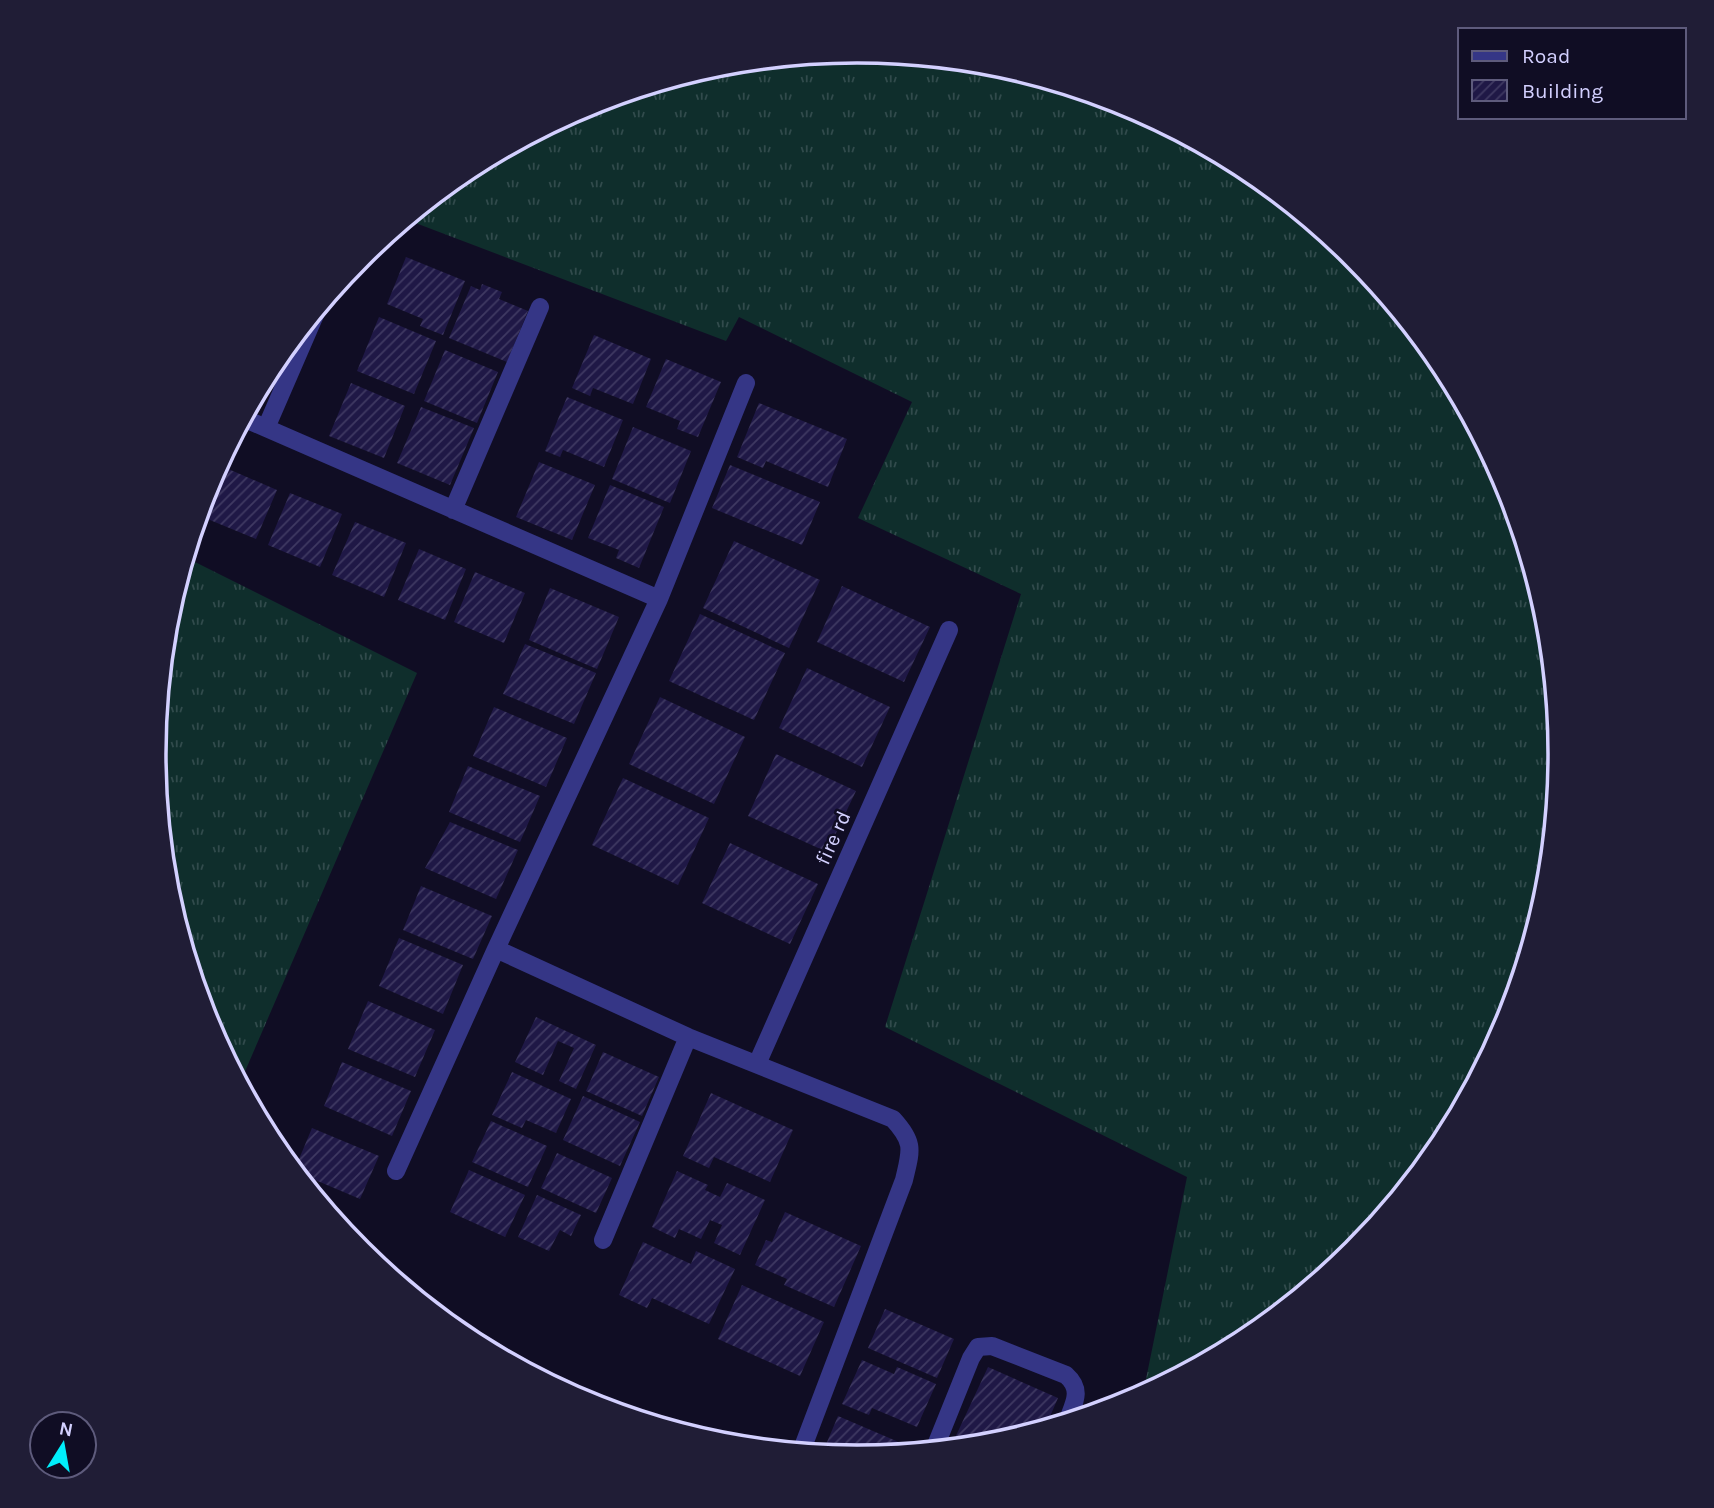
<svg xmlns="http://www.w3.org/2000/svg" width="1714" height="1508" font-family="Karla,sans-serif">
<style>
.grass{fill:url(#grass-tufts)}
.building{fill:url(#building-hatch)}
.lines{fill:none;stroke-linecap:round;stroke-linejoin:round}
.minor{stroke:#353686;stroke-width:18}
.labels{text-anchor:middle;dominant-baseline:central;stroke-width:5;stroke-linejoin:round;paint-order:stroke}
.street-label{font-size:21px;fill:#d3d0ff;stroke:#100d24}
.rim{fill:none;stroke:#d3d0ff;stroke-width:3.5}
</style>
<defs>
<pattern id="grass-tufts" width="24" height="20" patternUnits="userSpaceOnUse" patternTransform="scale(1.75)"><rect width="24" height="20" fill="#0f2e2c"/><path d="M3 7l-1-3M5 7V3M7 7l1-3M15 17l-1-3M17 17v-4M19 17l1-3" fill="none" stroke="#314b4c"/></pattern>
<pattern id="building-hatch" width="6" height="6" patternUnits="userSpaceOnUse" patternTransform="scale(1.75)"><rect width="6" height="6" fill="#1f1846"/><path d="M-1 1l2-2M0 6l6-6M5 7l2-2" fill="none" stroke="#3f3962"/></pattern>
</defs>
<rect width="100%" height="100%" fill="#100d24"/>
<!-- grass -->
<path class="grass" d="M857 51 995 64 1126 104 1248 170 1355 257 1442 364 1507 485 1547 617 1560 754 1547 892 1507 1024 1442 1145 1354 1252 1247 1339 1143 1394 1187 1177 885 1027 1021 594 858 518 912 402 739 317 726 341 405 219 467 169 588 104 720 64Z
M185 557 417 673 243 1076 232 1069 207 1023 167 891 154 754 167 616Z"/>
<!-- building -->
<path class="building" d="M406 257 465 281 443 335 420 326 423 319 387 304Z
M482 284 502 292 499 299 528 311 507 362 449 338 471 286 480 290Z
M379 317 436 341 414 394 357 371Z
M594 335 651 359 633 404 593 388 590 396 572 388Z
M445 350 498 372 477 423 424 401Z
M666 359 721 382 698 437 677 429 680 421 646 407Z
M351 383 405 406 384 458 329 436Z
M567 397 623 420 604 467 563 450 560 457 545 451Z
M759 403 847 439 828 487 766 461 763 468 737 457Z
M421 407 474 428 450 485 397 463Z
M633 427 691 451 670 503 612 479Z
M539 462 595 485 572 540 516 517Z
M730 465 820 502 802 545 712 508Z
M226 468 277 490 256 539 205 518Z
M610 485 664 507 639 568 616 558 619 550 588 538Z
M290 493 342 514 320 567 268 545Z
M355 522 406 543 384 597 332 575Z
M734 541 820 580 789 648 703 608Z
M419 549 466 569 445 620 398 600Z
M475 572 525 593 504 643 454 622Z
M842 586 930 627 904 682 817 642Z
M550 588 619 617 597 669 529 640Z
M700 614 785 653 754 720 669 681Z
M525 644 596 673 574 724 503 694Z
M807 668 890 707 862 767 779 728Z
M660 697 745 737 714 804 629 764Z
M494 707 567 738 546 787 473 756Z
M776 754 856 791 827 852 748 816Z
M468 766 540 796 520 842 449 812Z
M623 778 709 818 678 885 592 845Z
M450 822 518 850 496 899 425 868Z
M730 843 818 884 790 944 702 903Z
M421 886 492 916 473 959 403 930Z
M399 938 463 965 443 1014 379 986Z
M368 1001 435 1030 415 1077 348 1049Z
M536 1017 596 1045 576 1089 559 1081 574 1048 558 1041 543 1075 515 1062Z
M603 1052 659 1077 642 1116 586 1091Z
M342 1062 411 1091 392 1136 324 1106Z
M512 1072 571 1099 556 1133 526 1120 522 1128 492 1115Z
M711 1093 793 1130 770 1182 714 1157 709 1168 683 1156Z
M583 1096 640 1122 620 1166 563 1140Z
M491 1121 547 1146 528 1187 472 1162Z
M312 1128 379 1156 360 1199 294 1171Z
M557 1153 612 1178 596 1213 541 1188Z
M469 1170 525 1195 505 1237 450 1212Z
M677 1171 708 1185 705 1190 720 1197 727 1183 765 1200 740 1255 714 1243 722 1225 710 1220 701 1239 679 1229 675 1238 652 1227Z
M537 1195 581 1215 571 1236 560 1230 549 1251 518 1237Z
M785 1212 861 1246 834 1307 784 1285 787 1279 755 1265 766 1240 772 1242Z
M643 1242 691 1264 696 1251 735 1269 709 1324 652 1298 647 1308 619 1295Z
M742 1285 824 1322 800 1376 718 1339Z
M885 1309 954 1339 937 1378 868 1348Z
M862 1360 894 1374 897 1367 936 1384 917 1427 872 1408 869 1415 842 1404Z
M988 1367 1058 1398 1045 1428 994 1444 968 1446 954 1440Z
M838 1416 908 1446 905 1453 857 1457 822 1454Z"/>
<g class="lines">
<!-- minor -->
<path class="minor" d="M243 418 659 599 496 949 688 1037 893 1119C915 1143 911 1150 904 1180L801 1452
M266 428 318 308
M453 510 540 307
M659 599 746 383
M757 1064 949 630
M396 1171 496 949
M603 1240 688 1037
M934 1450 971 1358 978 1347 992 1346 1066 1375C1083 1390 1074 1403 1067 1422"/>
</g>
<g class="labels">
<!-- street labels -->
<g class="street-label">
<text transform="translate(833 838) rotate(-66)">fire rd</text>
</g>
</g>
<!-- crop -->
<path d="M0 0H1714V1508H0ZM166 754a691 691 0 1 1 1382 0a691 691 0 1 1-1382 0Z" fill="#201d36" fill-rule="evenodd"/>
<path class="rim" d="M166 754a691 691 0 1 1 1382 0a691 691 0 1 1-1382 0Z"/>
<!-- legend -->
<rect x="1458" y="28" width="228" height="91" fill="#100d24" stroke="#5e5b7c" stroke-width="2"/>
<rect x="1472" y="51" width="35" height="10" fill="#353686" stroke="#5e5b7c" stroke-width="2"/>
<text x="1522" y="63" font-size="21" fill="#d3d0ff">Road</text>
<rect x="1472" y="80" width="35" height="21" fill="url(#building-hatch)" stroke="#5e5b7c" stroke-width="2"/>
<text x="1522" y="98" font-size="21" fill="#d3d0ff">Building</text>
<!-- north arrow -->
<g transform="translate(63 1445) rotate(11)"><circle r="33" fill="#100d24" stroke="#5e5b7c" stroke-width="2"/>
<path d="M0-5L12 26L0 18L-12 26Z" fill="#00eefb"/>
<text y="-10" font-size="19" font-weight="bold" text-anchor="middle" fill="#d3d0ff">N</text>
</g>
</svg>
